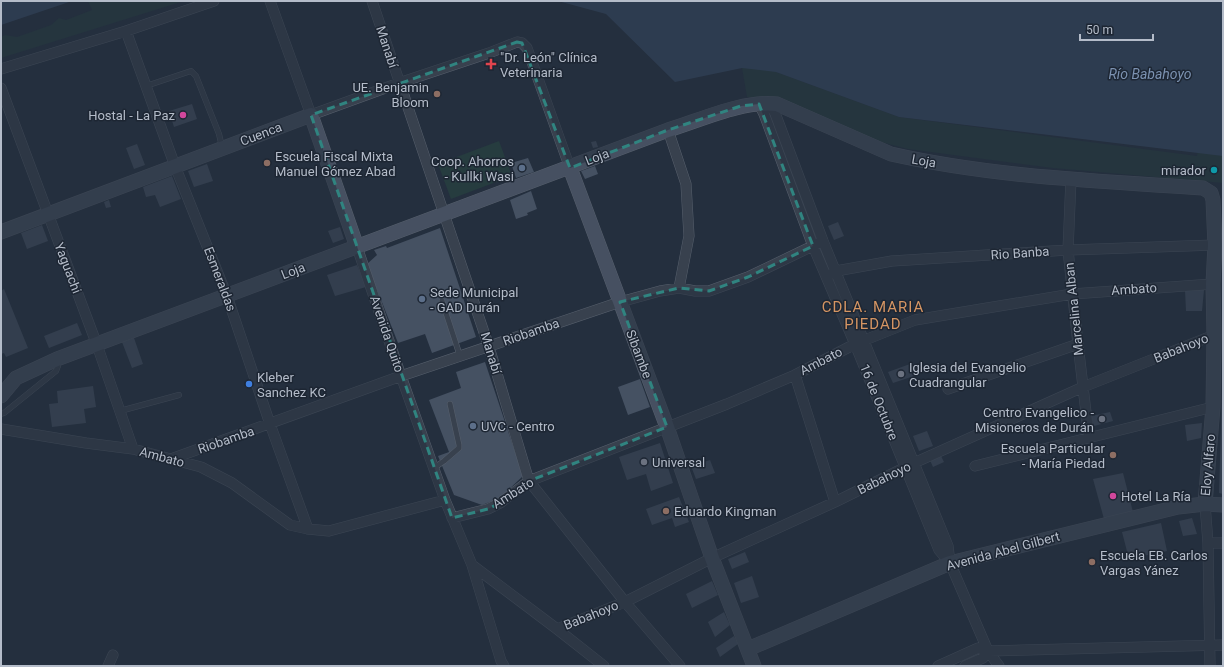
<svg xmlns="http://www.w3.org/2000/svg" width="1224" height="667" font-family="Roboto,sans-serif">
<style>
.green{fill:#263c3f}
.water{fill:#394c67}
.building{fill:#455162}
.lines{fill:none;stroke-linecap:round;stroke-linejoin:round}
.lane-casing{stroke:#565f6c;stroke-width:6}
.street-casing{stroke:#565f6c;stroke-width:11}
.secondary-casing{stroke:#565f6c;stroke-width:15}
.lane{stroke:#38414e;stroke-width:5}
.street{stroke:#38414e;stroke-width:10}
.secondary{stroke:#465061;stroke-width:14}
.marked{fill:none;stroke:#308480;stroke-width:3;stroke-dasharray:8 5;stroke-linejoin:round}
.health-dot{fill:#e0444e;stroke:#1d2633;stroke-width:1.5}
.education-dot{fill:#8d6e63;stroke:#1d2633;stroke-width:1.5}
.hotel-dot{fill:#d1479c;stroke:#1d2633;stroke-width:1.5}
.service-dot{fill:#5c6f8a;stroke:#1d2633;stroke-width:1.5}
.culture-dot{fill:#0f9aa8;stroke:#1d2633;stroke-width:1.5}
.worship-dot{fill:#6b7280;stroke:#1d2633;stroke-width:1.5}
.shop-dot{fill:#3f7fe0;stroke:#1d2633;stroke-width:1.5}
.labels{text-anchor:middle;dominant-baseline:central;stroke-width:3;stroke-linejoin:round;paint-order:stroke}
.street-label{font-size:13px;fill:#b4bcc9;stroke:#1d2633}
.poi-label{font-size:13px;fill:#b4bcc9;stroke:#1d2633;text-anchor:start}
.water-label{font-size:14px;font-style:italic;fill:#7c92b1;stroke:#1d2633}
.quarter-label{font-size:15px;letter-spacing:1px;fill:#d59563;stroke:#1d2633}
</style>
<rect width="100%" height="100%" fill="#242f3e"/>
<!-- green -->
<path class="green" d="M88 1H184L1 58V37L5 35 17 37 51 25 59 18 66 20 92 10Z
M757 65 899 117 1197 156 1198 150 1223 153V183L1053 168 908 149 877 141 778 99 747 97 742 68Z
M499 141 512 176 451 199 438 164Z"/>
<!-- water -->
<path class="water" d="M1 1H72L1 25Z
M558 1H1223V156L899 117 776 72 742 68 675 82 606 14Z"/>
<!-- building -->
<path class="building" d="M192 104 197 119 174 127 169 111Z
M596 141 598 147 593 148 591 142Z
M137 144 145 165 134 169 126 148Z
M528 158 534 172 516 178 511 163Z
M207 164 213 181 194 187 188 171Z
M595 166 598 174 585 179 581 171Z
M172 176 181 199 160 207 155 195 146 197 143 187Z
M531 191 537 209 527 213 528 215 516 219 510 200Z
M109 200 111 207 106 208 104 202Z
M838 222 844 236 834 240 828 226Z
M42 225 48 241 27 249 21 233Z
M340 227 344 239 333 243 328 231Z
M440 228 476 337 432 353 425 334 398 343 367 264 377 255 374 250 386 246 387 248Z
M357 265 366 287 335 296 327 275Z
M4 289 28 348 6 357 4 353 1 354V291Z
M1185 290H1204L1202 311H1186Z
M77 323 82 335 49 348 44 336Z
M134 338 143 364 132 368 122 342Z
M485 362 523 476 500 498 482 505 454 495 438 456 449 452 429 400 461 388 456 372Z
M910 364 914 376 893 383 888 372Z
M640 379 650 407 628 415 618 387Z
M93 386 96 407 84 409 86 423 52 427 49 404 58 403 57 391Z
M1222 390H1223V494L1219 493Z
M1110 412 1113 421 1094 426 1091 416Z
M1202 423 1201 438 1187 441 1185 425Z
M927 431 933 446 919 451 913 436Z
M660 443 673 483 651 491 646 474 627 480 619 457Z
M940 454 944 462 933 467 929 458Z
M710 460 715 473 696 479 691 466Z
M1123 473 1133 512 1104 519 1093 479Z
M679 497 689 522 675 527 672 518 652 525 646 509Z
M1192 518 1197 534 1183 536 1179 521Z
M1161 523 1167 551 1129 559 1122 532Z
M745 552 749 562 732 569 728 559Z
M752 576 759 597 741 603 734 583Z
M712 581 718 595 692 608 686 594Z
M724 612 730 625 715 637 708 622Z
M734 636 738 644 720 657 716 648Z"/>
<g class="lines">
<!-- lane casing -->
<g class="lane-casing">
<path id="lane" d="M146 86 191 71 196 76 219 134 222 147
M442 301 460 356
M120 411 179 395
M1 414 4 413 56 371 58 366 57 361
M434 468 444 461 459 448V445L450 404"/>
</g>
<!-- street casing -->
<g class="street-casing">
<path id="street" d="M270 1 311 115 399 83 489 53 517 42 522 43 527 48 570 168
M372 1 489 347 529 481 625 602 680 666
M126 31 175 166 227 296 270 424 308 529
M1 69 126 31 214 1
M1 88 97 345 133 449
M769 103 775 113 823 241 948 546 950 563
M759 104 764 114 813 246 855 344 939 550 950 563 988 651 999 666
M668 130 686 184 689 236 679 288
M1071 179 1068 250 1078 344 1089 438
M357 247 401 376 445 500 472 565 501 661 504 666
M831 274 836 271 892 261 1068 250 1215 245
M795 375 835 502
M948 389 1078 344
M1 429 86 443 133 449 201 467 232 483 290 525 308 529 329 531 445 500
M171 459 401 376 620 302 660 291 679 288 695 291H709L748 277 823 241
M975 466 1213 407
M1205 504 1208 543 1210 666
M452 518 488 509 500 503 529 481 727 404 795 375 855 344 915 320 1072 294 1213 284
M1208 543H1223
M472 565 557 629 604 666
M557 629 625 602 712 558 835 502 914 463 1083 387 1214 335
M108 666 113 655
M938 666 978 648 988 651 1223 645
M965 666 983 658 988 651"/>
</g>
<!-- secondary casing -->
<g class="secondary-casing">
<path id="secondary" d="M570 168 667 427 712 558 754 666
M1 232 311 115 357 247
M1 396 16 378 57 359 668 130C701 120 743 100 777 104L891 154C993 177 1099 181 1203 188L1211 193 1213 200 1215 245 1213 284 1214 335 1213 407 1205 504
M748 649 950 563 1178 507 1205 504 1223 505"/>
</g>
<!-- lane -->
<use href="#lane" class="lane"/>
<!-- street -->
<use href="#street" class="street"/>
<!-- secondary -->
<use href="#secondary" class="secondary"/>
</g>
<!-- marked area -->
<path d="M0 0H1224V667H0ZM517 42 522 43 570 168 668 130 741 106 759 104 813 246 748 277 709 291 679 288 620 302 667 427 529 481 500 503 488 509 452 518 311 115Z" fill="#242f3e" fill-opacity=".55" fill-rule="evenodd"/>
<path class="marked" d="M517 42 522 43 570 168 668 130 741 106 759 104 813 246 748 277 709 291 679 288 620 302 667 427 529 481 500 503 488 509 452 518 311 115Z"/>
<!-- markers -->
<path class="health-dot" d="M489 58h4v4h4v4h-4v4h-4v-4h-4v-4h4z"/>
<g class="education-dot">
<circle cx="437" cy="94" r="4"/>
<circle cx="267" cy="163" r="4"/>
<circle cx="1113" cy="455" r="4"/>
<circle cx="666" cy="511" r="4"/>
<circle cx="1092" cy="562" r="4"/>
</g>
<g class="hotel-dot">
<circle cx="183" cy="115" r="4"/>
<circle cx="1113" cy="496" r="4"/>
</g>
<g class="service-dot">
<circle cx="522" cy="168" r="4"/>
<circle cx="422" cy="299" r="4"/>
<circle cx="473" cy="426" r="4"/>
</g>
<circle class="culture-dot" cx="1214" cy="170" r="4"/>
<g class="worship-dot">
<circle cx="901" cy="374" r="4"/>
<circle cx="1102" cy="419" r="4"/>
<circle cx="644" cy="462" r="4"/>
</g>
<circle class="shop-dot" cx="249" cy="384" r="4"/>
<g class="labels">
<!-- street labels -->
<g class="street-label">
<text transform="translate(387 47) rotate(72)">Manabí</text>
<text transform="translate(261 134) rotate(-21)">Cuenca</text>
<text transform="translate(597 157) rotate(-21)">Loja</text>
<text transform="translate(924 161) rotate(10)">Loja</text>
<text transform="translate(1020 253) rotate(-4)">Rio Banba</text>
<text transform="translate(68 268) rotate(69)">Yaguachi</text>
<text transform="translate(293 271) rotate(-21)">Loja</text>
<text transform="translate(220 279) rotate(69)">Esmeraldas</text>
<text transform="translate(1134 289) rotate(-4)">Ambato</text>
<text transform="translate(1074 309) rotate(-96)">Marcelina Alban</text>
<text transform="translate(531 332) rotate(-19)">Riobamba</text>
<text transform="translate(387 334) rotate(71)">Avenida Quito</text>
<text transform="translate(1181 348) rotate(-22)">Babahoyo</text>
<text transform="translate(491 353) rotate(73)">Manabí</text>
<text transform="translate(639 354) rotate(69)">Sibambe</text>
<text transform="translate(821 361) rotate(-27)">Ambato</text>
<text transform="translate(879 402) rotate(68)">16 de Octubre</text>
<text transform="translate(226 440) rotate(-19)">Riobamba</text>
<text transform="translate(162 457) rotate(15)">Ambato</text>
<text transform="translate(1208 465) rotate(-85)">Eloy Alfaro</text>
<text transform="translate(884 478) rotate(-26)">Babahoyo</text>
<text transform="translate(513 493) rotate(-32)">Ambato</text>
<text transform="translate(1003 551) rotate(-15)">Avenida Abel Gilbert</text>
<text transform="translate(591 615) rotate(-22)">Babahoyo</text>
</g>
<!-- poi labels -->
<g class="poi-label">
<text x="500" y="57">"Dr. León" Clínica<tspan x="500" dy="15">Veterinaria</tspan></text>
<text x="429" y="87" text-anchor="end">UE. Benjamin<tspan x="429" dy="15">Bloom</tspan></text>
<text x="175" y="115" text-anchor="end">Hostal - La Paz</text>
<text x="275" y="156">Escuela Fiscal Mixta<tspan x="275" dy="15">Manuel Gómez Abad</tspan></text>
<text x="514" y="161" text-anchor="end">Coop. Ahorros<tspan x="514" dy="15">- Kullki Wasi</tspan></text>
<text x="1206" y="170" text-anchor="end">mirador</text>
<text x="430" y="292">Sede Municipal<tspan x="430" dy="15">- GAD Durán</tspan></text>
<text x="909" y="367">Iglesia del Evangelio<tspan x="909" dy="15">Cuadrangular</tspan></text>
<text x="257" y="377">Kleber<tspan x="257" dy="15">Sanchez KC</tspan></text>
<text x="1094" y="412" text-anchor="end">Centro Evangelico -<tspan x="1094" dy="15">Misioneros de Durán</tspan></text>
<text x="481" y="426">UVC - Centro</text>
<text x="1105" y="448" text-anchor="end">Escuela Particular<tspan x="1105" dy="15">- María Piedad</tspan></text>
<text x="652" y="462">Universal</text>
<text x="1121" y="496">Hotel La Ría</text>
<text x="674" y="511">Eduardo Kingman</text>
<text x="1100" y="555">Escuela EB. Carlos<tspan x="1100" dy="15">Vargas Yánez</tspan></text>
</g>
<!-- water labels -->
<g class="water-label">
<text x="1150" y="74">Río Babahoyo</text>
</g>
<!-- quarter labels -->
<g class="quarter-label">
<text x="873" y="307">CDLA. MARIA<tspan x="873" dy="17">PIEDAD</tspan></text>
</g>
</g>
<!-- border -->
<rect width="1224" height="667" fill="none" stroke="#b4bcc9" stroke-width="4"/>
<!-- scale -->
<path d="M1080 34v6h73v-6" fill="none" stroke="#b4bcc9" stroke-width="2"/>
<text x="1086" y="34" font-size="12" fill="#b4bcc9" stroke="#1d2633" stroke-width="3" paint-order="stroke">50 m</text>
</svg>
